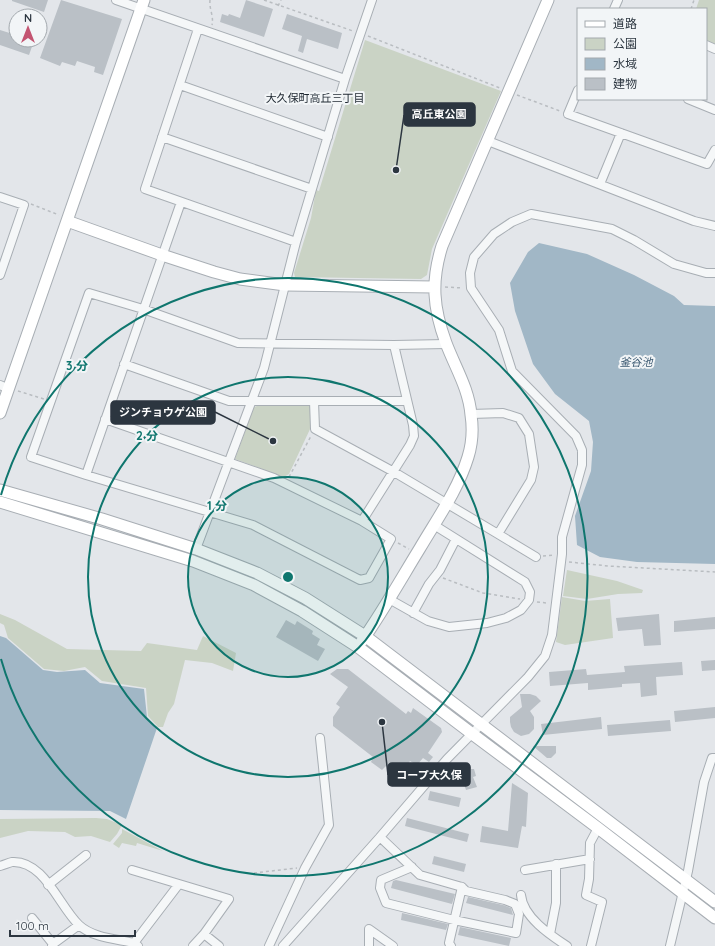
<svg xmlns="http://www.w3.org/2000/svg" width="715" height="946" font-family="Quicksand,'Noto Sans JP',sans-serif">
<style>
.green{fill:#cad3c5}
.water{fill:#a1b7c6}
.building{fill:#bac0c6}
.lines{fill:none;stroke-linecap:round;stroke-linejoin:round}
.street-casing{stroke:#a8aeb4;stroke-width:10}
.secondary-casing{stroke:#a8aeb4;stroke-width:13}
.path{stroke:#b9bdc1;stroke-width:1.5;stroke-dasharray:3 3;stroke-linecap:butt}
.street{stroke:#f5f7f8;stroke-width:8}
.secondary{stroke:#fff;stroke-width:11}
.ring{fill:none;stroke:#0f766e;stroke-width:2}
.labels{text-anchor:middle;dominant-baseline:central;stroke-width:4;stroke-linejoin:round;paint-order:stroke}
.neighbourhood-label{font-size:11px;fill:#1e2731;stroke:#f2f5f7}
.water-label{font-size:11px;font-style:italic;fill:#3a5971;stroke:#f2f5f7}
.centre{fill:#0f766e;stroke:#f2f5f7;stroke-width:2}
.ring-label{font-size:12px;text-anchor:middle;font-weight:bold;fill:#0f766e;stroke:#f2f5f7;stroke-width:4;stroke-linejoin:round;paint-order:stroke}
.leader{fill:none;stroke:#2c3640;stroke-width:1.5}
.callout-dot{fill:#2c3640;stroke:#f2f5f7;stroke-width:1.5}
.callout{fill:#2c3640;stroke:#2c3640;stroke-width:1.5}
.callout-label{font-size:11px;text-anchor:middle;font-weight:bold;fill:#fff}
</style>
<rect width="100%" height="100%" fill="#e3e6ea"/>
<!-- green -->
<path class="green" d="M699 0H715V44L706 40V9H696Z
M365 40 501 91 432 249 427 275 421 279 295 277 294 273 311 218 316 190 319 191Z
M308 404 312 406 311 427 289 474 284 477 235 459 254 407 260 405Z
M567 570 617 581 643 590 642 593 618 594 587 599 563 596Z
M562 597 585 601 610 599 613 638 565 645 556 642Z
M0 614 15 620 67 649 141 651 147 643 197 650 203 636 236 653 233 671 212 663 185 660 174 704 168 713 163 727H158L148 716 146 688 102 681 85 667 64 671 44 669 8 638 4 625 0 623Z
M96 818 107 819 122 825 117 834 110 842 91 836 75 837 65 832 28 831 0 838V819Z
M122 829 163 851 137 843 136 846 122 843 119 848 113 844 122 833Z"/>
<!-- water -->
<path class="water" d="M539 243 587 254 634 275 674 296 684 305 715 306V564L637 562 600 557 577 545 575 516 591 471 593 442 589 421 555 394 533 364 515 311 510 283 528 252Z
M0 636 6 638 43 670 57 672 85 670 100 683 144 689 147 717 157 728 126 819 110 811 0 810Z"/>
<!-- building -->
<path class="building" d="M12 0H48L44 12 12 1Z
M61 0 122 19 103 75 94 72 95 67 77 61 75 66 62 62 60 66 40 58Z
M246 0 273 9 264 37 220 22 222 14 228 16 229 14 240 18Z
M287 14 342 33 338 49 307 39 303 53 298 51 302 36 282 29Z
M0 30 16 35V40H30L34 41 29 55 0 45Z
M659 614 661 645 644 646 642 629 618 631 616 618Z
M715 617V629L674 632V621Z
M286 620 295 625 297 621 313 631 312 634 320 639 317 645 325 649 318 661 276 637Z
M715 660V670L702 671 701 661Z
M682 662 683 675 656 677 657 695 641 697 640 683 622 684V687L588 690V683L550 686 549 672 586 669 587 675 625 672 624 666Z
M337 669H348L406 714 408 711 411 713 413 708 441 728 442 732 428 753 433 757 429 762 423 758 417 765 410 761 400 776 386 766 382 770 371 762 373 757 333 726V717L340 707 336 704 348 687 330 674Z
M520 694H530L536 696 541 701 530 711 534 717V729L529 734 521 736 514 732 511 727 510 722V717L522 707Z
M715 707V718L675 722 674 711Z
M601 717 602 729 543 735 541 724Z
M670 720 671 731 608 736 607 725Z
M533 746H556V753L551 758H547Z
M470 765 471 769H474L476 776 473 777 477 787 466 790 462 778 455 781 452 772 456 771 455 770Z
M512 783 528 793 526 827 522 826 518 848 480 842 482 826 508 831Z
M430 791 461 798 459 807 428 800Z
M407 818 469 834 467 842 405 826Z
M434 856 466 864 464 872 432 864Z
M396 880 455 894 452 904 391 888 393 881Z
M468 897 503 905 511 908 513 915 466 903Z
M402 913 448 924 446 930 401 920Z
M460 927 511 938 509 946 458 935Z"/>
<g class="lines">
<!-- street casing -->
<g class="street-casing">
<path id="street" d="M116 0 345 79
M614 9 618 0
M198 29 145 189 296 242
M706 45 715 49
M180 85 328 137
M578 90 568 114 707 164 715 150
M688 99 715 110
M162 137 312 189
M488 141 694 221 715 226
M600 184 621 133
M0 197 24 205 0 275
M124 364 229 401H407
M0 385 9 389
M314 401 315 429 394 472 498 534 531 480 534 467 529 434 519 418 503 413 471 414
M105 419 274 478 362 521 410 445 414 436 413 425 394 345
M86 475 181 202
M362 521 391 539 369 578 360 580 253 525 86 475 31 457 89 293 143 309 238 343 394 345 446 344
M498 534 536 557
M196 549 264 368 296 242 345 79 372 0
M389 599 428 621 449 627 487 623 506 618 521 610 529 600 530 592 525 582 434 525
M413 613 429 584 440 570 456 539
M380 837 420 875 462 887 449 943 451 946
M0 866C4 865 8 863 12 862 44 860 59 906 79 925 93 938 117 939 134 943L138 946
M412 867 381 880 380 888 386 903 454 920 516 933 519 914 515 904 505 900 466 891 462 887
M132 870 179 884
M525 870 590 859
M48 885 86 855
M521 895C523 917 550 935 567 946
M32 918 53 944
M550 934 556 903V864
M134 943 179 884 229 899 204 934
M52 946 53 944 79 925
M193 946 204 934 219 946
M269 946 305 868 329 825 320 738
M283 946 380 837 447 759 528 677 545 656 552 635 562 554V537L582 465V450L576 436 512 371 499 330 471 288 470 273 474 257 494 234 512 222 531 214 612 229 634 240 674 264 706 273H715
M369 946V929L393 946
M591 946 602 902 586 895 589 879 590 843 598 828
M670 946 688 871 704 782 712 758H715"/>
</g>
<!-- secondary casing -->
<g class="secondary-casing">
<path id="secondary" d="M67 221 162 255 214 272 240 279 285 285 434 287
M0 413 144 0
M0 490 102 519 196 549 257 573 305 598 365 636 715 902
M0 502 193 561 254 585 302 611 358 647 471 733 598 828 715 918
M362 641C383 611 401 579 420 548 437 519 458 490 468 457 472 444 473 428 471 415 469 389 455 367 446 343 433 308 431 281 442 246L548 0"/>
</g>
<!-- path -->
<path class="path" d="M210 0C209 9 214 16 212 25
M264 0 353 31
M278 6 281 0
M691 9 694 0
M368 36 500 88
M517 95 560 111
M31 204 59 215
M445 287 463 288
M18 391 44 399
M289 477 311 436
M398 543 409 549
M543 556 554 555
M569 562 608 566 715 572
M443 578 483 593 520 599
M537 602 547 603
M254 873 297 868"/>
<!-- street -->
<use href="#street" class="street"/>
<!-- secondary -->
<use href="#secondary" class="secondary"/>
</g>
<!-- distance rings -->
<circle cx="288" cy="577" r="100" fill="#0f766e" fill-opacity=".12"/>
<g class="ring">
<circle cx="288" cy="577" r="100"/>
<circle cx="288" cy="577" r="200"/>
<path d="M1 495A299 299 0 1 1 1 659"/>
</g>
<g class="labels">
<!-- neighbourhood labels -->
<g class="neighbourhood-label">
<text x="315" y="98">大久保町高丘三丁目</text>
</g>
<!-- water labels -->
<g class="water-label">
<text x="636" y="362">釜谷池</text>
</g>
</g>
<circle cx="288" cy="577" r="6" class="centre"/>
<g class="ring-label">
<text x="77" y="370">3 分</text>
<text x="147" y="440">2 分</text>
<text x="217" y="510">1 分</text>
</g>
<!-- callouts -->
<path class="leader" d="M396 170L404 115M273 441L215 412M382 722L388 775"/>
<g class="callout-dot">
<circle cx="396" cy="170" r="4"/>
<circle cx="273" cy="441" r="4"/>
<circle cx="382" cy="722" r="4"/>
</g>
<g class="callout">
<rect x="404" y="103" width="71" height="23" rx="4"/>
<rect x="111" y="401" width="104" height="23" rx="4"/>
<rect x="388" y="763" width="82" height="23" rx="4"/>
</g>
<g class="callout-label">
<text x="439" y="118">高丘東公園</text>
<text x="163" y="416">ジンチョウゲ公園</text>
<text x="429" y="779">コープ大久保</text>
</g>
<!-- legend -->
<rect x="577" y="8" width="130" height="92" fill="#f2f5f7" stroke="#a3a9ae"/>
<rect x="585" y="21" width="20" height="6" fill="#ffffff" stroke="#a3a9ae"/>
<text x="613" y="28" font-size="12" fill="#2c3640">道路</text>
<rect x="585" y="38" width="20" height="12" fill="#cad3c5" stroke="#a3a9ae"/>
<text x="613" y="48" font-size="12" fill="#2c3640">公園</text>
<rect x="585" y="58" width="20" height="12" fill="#a1b7c6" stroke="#a3a9ae"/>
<text x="613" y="68" font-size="12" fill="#2c3640">水域</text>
<rect x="585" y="78" width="20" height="12" fill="#bac0c6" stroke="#a3a9ae"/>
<text x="613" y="88" font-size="12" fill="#2c3640">建物</text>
<!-- north arrow -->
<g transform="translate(28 28)"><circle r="19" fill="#f2f5f7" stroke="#a3a9ae"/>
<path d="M0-3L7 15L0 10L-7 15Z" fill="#c35471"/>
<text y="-6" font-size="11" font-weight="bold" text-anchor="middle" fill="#2c3640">N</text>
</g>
<!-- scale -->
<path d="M10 930v6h125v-6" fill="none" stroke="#2c3640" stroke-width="2"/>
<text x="16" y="930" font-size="12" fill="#2c3640" stroke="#f2f5f7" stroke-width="3" paint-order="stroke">100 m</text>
</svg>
